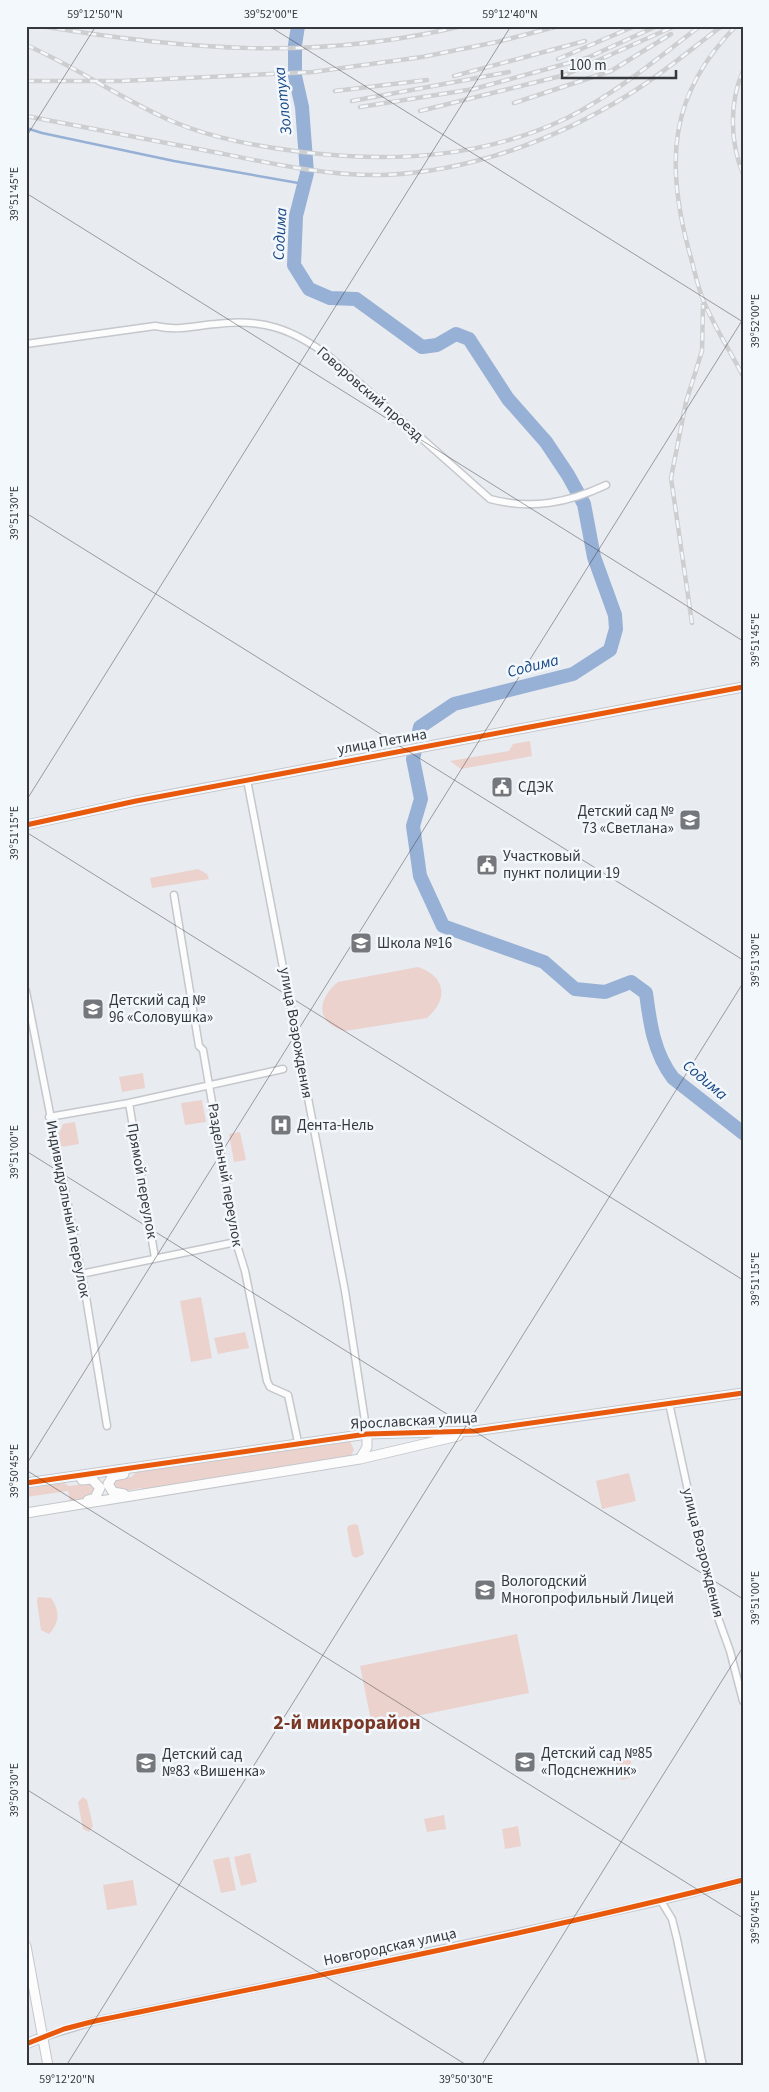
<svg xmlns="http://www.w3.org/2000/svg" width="769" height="2092" font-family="'Source Sans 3',sans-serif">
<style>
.green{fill:#ebd2cd}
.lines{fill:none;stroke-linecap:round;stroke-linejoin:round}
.stream{stroke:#97b0d5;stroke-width:2.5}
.river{stroke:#97b0d5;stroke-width:14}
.street-casing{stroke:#c4c7cb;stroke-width:9}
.secondary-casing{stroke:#c4c7cb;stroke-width:11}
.street{stroke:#fcfcfd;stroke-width:6}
.secondary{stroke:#fcfcfd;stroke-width:9}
.rail-casing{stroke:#cdced0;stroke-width:4.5}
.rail{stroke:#f3f8fd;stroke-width:2.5;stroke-dasharray:8;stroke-linecap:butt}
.cycleway-casing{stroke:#f3f8fd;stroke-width:8}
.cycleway{stroke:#e8590c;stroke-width:5}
.ticks{fill:none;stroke:#35383c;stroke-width:1;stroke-opacity:0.45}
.labels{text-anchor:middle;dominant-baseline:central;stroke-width:5;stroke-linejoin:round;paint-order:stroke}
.street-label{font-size:15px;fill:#35383c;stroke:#f3f8fd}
.poi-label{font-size:15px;fill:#35383c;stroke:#f3f8fd;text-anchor:start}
.water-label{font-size:16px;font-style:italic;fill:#194886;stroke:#f3f8fd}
.district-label{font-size:20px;font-weight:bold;fill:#7b3726;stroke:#f3f8fd}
.neatline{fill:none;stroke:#35383c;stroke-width:2}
.ticks-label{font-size:12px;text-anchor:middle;fill:#35383c}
</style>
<rect width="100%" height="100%" fill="#e8ebf0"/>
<!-- green -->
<path class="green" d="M530 741 532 756 461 769 450 761 509 751 513 744Z
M198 869 207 874 209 879 152 888 150 878Z
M418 967C447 977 448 1000 427 1018L345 1031C315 1023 317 999 338 982Z
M143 1073 145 1088 122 1092 119 1077Z
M202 1100 206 1122 185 1125 181 1103Z
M75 1122 79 1144 61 1147 59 1134 63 1124Z
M240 1132 246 1160 234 1162 229 1134Z
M201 1297 212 1358 191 1362 180 1301Z
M245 1332 249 1348 218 1354 214 1338Z
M350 1441 354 1450 350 1457 146 1491 141 1488 119 1492 112 1488 113 1480 131 1477 138 1471Z
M629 1473 636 1501 602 1509 596 1481Z
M64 1483 69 1486 92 1483 96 1489 92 1496 70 1502 68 1491 26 1497V1489Z
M354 1524 358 1525 364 1554 356 1558 352 1556 347 1529 348 1526Z
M38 1597 51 1598C60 1611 60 1622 49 1634L41 1630 37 1601Z
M517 1634 529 1693 372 1725 360 1666Z
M630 1757 634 1777 621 1780 616 1760Z
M83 1797 87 1800 93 1826 89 1832 83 1829 78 1802Z
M444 1815 446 1829 427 1832 424 1819Z
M518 1826 521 1846 505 1849 502 1829Z
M250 1853 257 1882 241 1886 234 1857Z
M229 1857 236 1890 221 1893 213 1860Z
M133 1880 137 1905 107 1910 103 1885Z"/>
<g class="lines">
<!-- stream -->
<path class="stream" d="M26 128 42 133 174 161 304 184"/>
<!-- river -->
<path class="river" d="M298 26 295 45V76L302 107 307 173 296 216 294 265 309 289 330 298 356 299 422 347 437 345 456 334 469 339 508 399 546 442 568 475 584 504 594 557 615 615 616 629 610 650 573 674 454 704 420 727 413 759 421 799 413 826 420 876 443 926 544 962 575 989 605 992 631 982 646 993C650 1024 654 1053 673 1078L743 1133"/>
<!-- street casing -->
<g class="street-casing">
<path id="street" d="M26 344 155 326C179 331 191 326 216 324 262 318 293 329 330 357L490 499C531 510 568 503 606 485
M247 780 345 1291 367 1434
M174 895 199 1046 203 1050 236 1242 245 1271 267 1381 270 1387 288 1395 298 1442
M26 991 86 1297 107 1426
M129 1103 155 1258
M49 1117 129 1103 283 1069
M81 1274 236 1242
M669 1403 712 1601 730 1651 743 1701
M661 1901 672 1919 677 1939 703 2066
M43 2037 95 2021 369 1965 661 1901 743 1880"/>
</g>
<!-- secondary casing -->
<g class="secondary-casing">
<path id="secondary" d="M26 825 136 801 743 687
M360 1459 367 1447V1434
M82 1480 92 1479 100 1488 95 1498 88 1500
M26 1483 367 1434 475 1431 743 1393
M124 1494 113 1492 108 1484 113 1476 124 1474
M26 1513 360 1459 458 1436
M26 1946 48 2066
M26 2044 43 2037"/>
</g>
<!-- street -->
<use href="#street" class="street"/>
<!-- secondary -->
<use href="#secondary" class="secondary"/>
<!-- rail casing -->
<g class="rail-casing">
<path id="rail" d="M41 26C186 50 317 61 462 26
M736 26C669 94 665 162 689 251 694 267 697 286 704 302 715 328 730 351 743 376
M26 45C77 67 122 100 174 122 215 139 257 146 302 152 393 163 483 158 567 118 615 94 657 59 700 26
M558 59 635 26
M743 71C729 103 730 142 743 174
M454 76 585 41
M26 81H121L313 72 422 57 497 42 559 26
M335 91 427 80
M352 101 509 72
M514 103 611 71 671 34
M360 107 474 89 587 58 657 26
M420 111 565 75 675 26
M26 116C90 128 155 141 219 153 273 164 328 176 383 175 469 172 555 140 628 95 661 75 691 49 722 26
M692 623 671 478 686 402 702 351 703 305"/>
</g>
<!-- rail -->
<use href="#rail" class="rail"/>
<!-- cycleway casing -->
<g class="cycleway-casing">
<path id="cycleway" d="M26 825 136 801 743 687
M26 1483 367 1434 475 1431 743 1393
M26 2044 64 2029 95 2021C312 1977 529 1934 743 1880"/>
</g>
<!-- cycleway -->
<use href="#cycleway" class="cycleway"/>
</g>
<!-- ticks -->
<path class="ticks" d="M269 26 743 322M26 137 96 26M26 193 743 641M26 513 743 960M26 801 511 26M26 832 743 1280M26 1151 743 1599M26 1465 743 319M26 1470 743 1918M26 1789 468 2066M66 2066 743 983M481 2066 743 1647"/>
<!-- icons -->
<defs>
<g id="civic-square" transform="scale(1.125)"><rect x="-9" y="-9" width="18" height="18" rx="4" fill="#74777b" stroke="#f3f8fd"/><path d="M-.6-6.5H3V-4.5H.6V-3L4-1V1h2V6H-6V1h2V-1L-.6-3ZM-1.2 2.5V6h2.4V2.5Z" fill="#fff"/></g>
<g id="school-square" transform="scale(1.125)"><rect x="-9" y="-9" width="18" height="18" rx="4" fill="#74777b" stroke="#f3f8fd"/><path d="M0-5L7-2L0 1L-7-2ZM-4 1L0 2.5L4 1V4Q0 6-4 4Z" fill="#fff"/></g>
<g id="hospital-square" transform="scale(1.125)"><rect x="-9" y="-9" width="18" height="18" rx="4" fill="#74777b" stroke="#f3f8fd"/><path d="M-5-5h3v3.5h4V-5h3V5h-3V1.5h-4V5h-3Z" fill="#fff"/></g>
</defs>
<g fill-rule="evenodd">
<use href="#civic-square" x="502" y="787"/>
<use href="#school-square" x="690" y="820"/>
<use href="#civic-square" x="487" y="865"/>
<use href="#school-square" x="361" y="943"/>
<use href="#school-square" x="93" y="1009"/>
<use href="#hospital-square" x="281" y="1125"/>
<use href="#school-square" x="485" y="1590"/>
<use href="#school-square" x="525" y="1762"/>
<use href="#school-square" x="146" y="1763"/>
</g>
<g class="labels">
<!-- street labels -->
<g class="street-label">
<text transform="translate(370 394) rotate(41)">Говоровский проезд</text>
<text transform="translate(382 742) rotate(-10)">улица Петина</text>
<text transform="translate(296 1033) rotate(80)">улица Возрождения</text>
<text transform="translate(225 1175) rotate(80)">Раздельный переулок</text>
<text transform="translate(142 1181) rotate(80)">Прямой переулок</text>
<text transform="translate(68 1209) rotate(79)">Индивидуальный переулок</text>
<text transform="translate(414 1421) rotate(-3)">Ярославская улица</text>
<text transform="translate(703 1553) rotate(76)">улица Возрождения</text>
<text transform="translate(390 1947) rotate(-12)">Новгородская улица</text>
</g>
<!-- poi labels -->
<g class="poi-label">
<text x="518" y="787">СДЭК</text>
<text x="674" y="811" text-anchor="end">Детский сад №<tspan x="674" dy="17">73 «Светлана»</tspan></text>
<text x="503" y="856">Участковый<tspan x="503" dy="17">пункт полиции 19</tspan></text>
<text x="377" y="943">Школа №16</text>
<text x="109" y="1000">Детский сад №<tspan x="109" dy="17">96 «Соловушка»</tspan></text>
<text x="297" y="1125">Дента-Нель</text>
<text x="501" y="1581">Вологодский<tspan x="501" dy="17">Многопрофильный Лицей</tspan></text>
<text x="541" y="1753">Детский сад №85<tspan x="541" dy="17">«Подснежник»</tspan></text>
<text x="162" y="1754">Детский сад<tspan x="162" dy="17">№83 «Вишенка»</tspan></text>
</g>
<!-- water labels -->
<g class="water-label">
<text transform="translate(283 101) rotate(-96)">Золотуха</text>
<text transform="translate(280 234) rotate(-87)">Содима</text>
<text transform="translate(533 666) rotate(-14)">Содима</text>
<text transform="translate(705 1080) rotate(40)">Содима</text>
</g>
<!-- district labels -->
<g class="district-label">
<text x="347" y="1723">2-й микрорайон</text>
</g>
</g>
<!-- border -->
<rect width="769" height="2092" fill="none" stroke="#f3f8fd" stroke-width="55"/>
<!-- scale -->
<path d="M562 70v8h114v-8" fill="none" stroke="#35383c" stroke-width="2.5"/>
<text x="569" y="70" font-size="15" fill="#35383c" stroke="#f3f8fd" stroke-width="4" paint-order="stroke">100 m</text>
<rect x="28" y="28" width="714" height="2036" class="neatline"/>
<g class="ticks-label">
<text x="95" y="18">59°12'50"N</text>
<text x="271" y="18">39°52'00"E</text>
<text x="510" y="18">59°12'40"N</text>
<text transform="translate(14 194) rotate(-90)" y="4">39°51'45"E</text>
<text transform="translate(755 321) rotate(-90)" y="4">39°52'00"E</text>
<text transform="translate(14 513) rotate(-90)" y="4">39°51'30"E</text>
<text transform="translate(755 640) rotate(-90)" y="4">39°51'45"E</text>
<text transform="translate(14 833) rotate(-90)" y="4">39°51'15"E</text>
<text transform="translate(755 960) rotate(-90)" y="4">39°51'30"E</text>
<text transform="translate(14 1152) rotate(-90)" y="4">39°51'00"E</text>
<text transform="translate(755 1279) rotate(-90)" y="4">39°51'15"E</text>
<text transform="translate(14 1471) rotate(-90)" y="4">39°50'45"E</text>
<text transform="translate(755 1598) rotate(-90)" y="4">39°51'00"E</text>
<text transform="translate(14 1790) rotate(-90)" y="4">39°50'30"E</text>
<text transform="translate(755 1917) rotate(-90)" y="4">39°50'45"E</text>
<text x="67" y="2083">59°12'20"N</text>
<text x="466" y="2083">39°50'30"E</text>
</g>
</svg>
